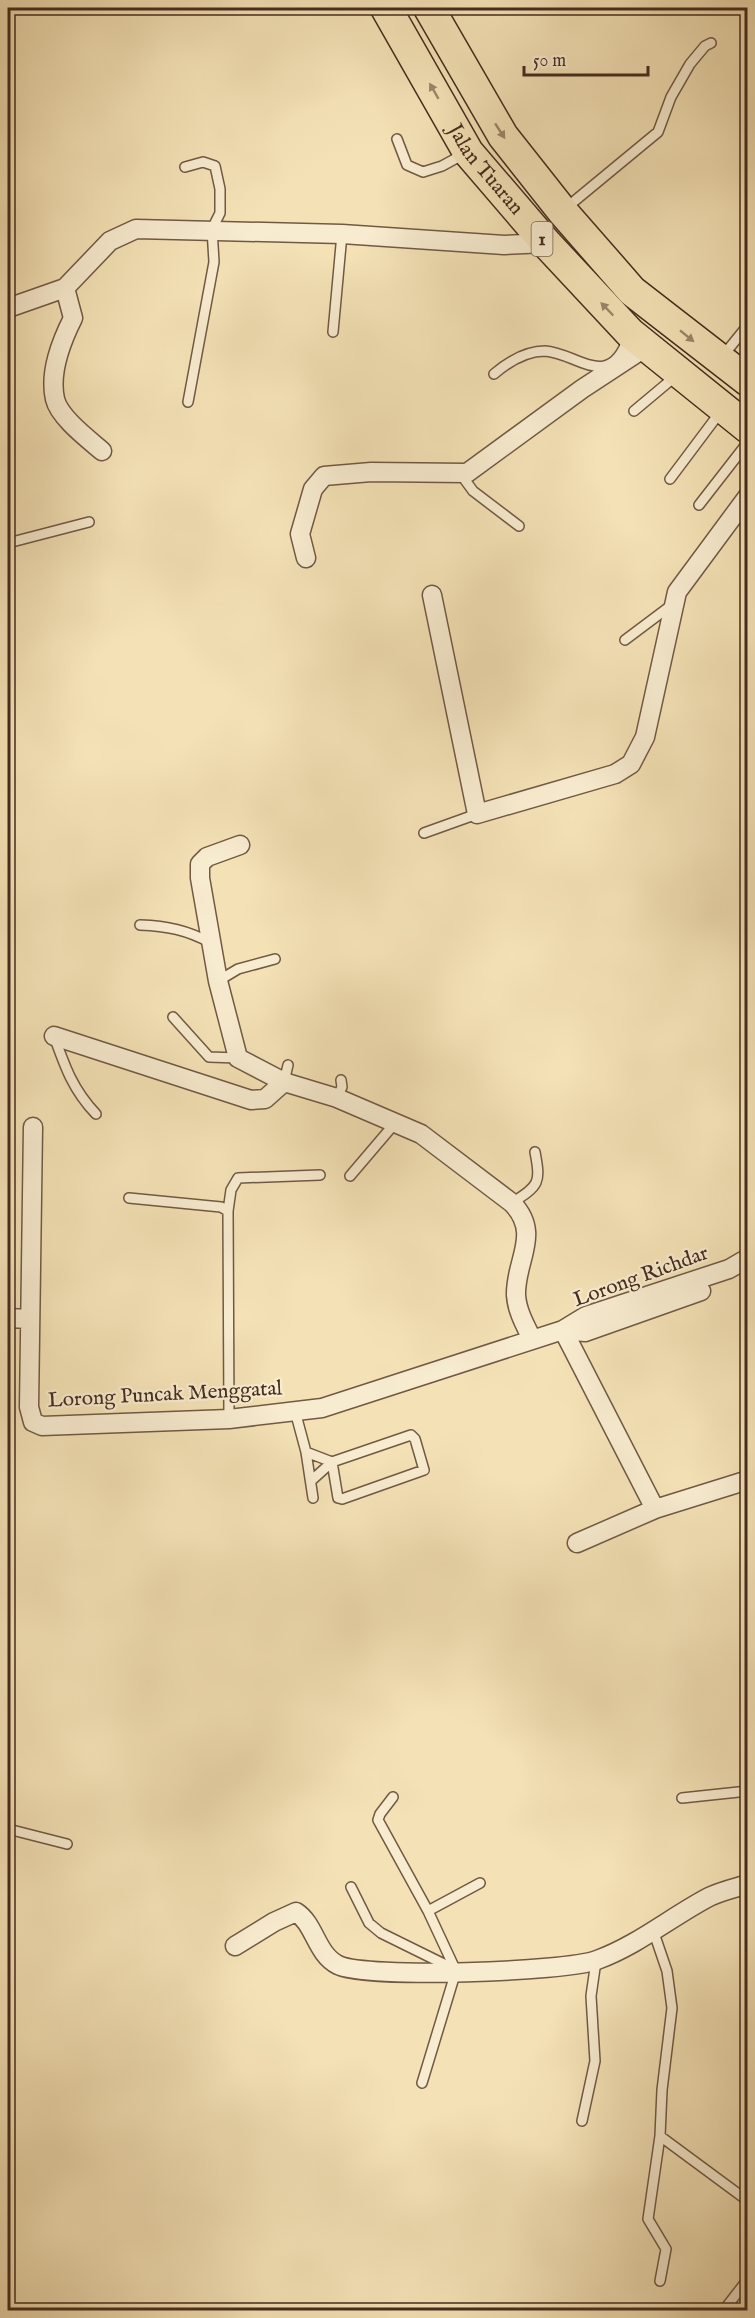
<svg xmlns="http://www.w3.org/2000/svg" width="755" height="2318" font-family="'IM FELL English',serif">
<style>
.lines{fill:none;stroke-linecap:round;stroke-linejoin:round}
.service-casing{stroke:#715944;stroke-width:12}
.minor-casing{stroke:#715944;stroke-width:21}
.primary-casing{stroke:#452b1e;stroke-width:33}
.service{stroke:#f8ecd0;stroke-width:9}
.minor{stroke:#f8ecd0;stroke-width:18}
.primary{stroke:#f4e2b6;stroke-width:30}
.oneway{fill:#9c866a}
.labels{text-anchor:middle;dominant-baseline:central;stroke-width:4.5;stroke-linejoin:round;paint-order:stroke}
.shield{fill:#f8ecd0;stroke:#7b6553;stroke-width:1.5}
.shield-label{font-size:20px;font-weight:bold;fill:#452b1e}
.street-label{font-size:21px;fill:#452b1e;stroke:#f8ecd0}
</style>
<rect width="100%" height="100%" fill="#f4e2b6"/>
<filter id="stains"><feTurbulence type="fractalNoise" baseFrequency=".00333" numOctaves="4"/><feColorMatrix values="0 0 0 0 .2 0 0 0 0 .09 0 0 0 0 .02 0 0 0 .5 -.17"/></filter>
<radialGradient id="worn" r=".72"><stop offset=".6" stop-color="#630" stop-opacity="0"/><stop offset="1" stop-color="#630" stop-opacity=".3"/></radialGradient>
<g class="lines">
<!-- service casing -->
<g class="service-casing">
<path id="service" d="M397 139 407 165 423 172 442 166 464 154
M185 167 203 162 215 166 220 189V213L212 229 214 262 188 402
M566 208 658 132 671 97 690 64 705 46 711 43
M333 332 342 234
M722 357 748 325
M494 374C508 362 526 351 545 351 577 353 609 392 628 338
M634 411 677 375
M670 479 721 411
M465 480 473 491 519 526
M699 505 748 442
M8 543 89 522
M625 640 673 604
M424 833 477 814
M140 925C167 926 187 930 211 943
M218 981 238 969 275 959
M173 1017 209 1057 238 1058
M54 1036C65 1067 73 1090 96 1114
M284 1082 288 1065
M337 1098 342 1087 341 1080
M350 1176 396 1122
M129 1198 221 1207 228 1211 229 1419
M512 1203C539 1185 541 1184 535 1152
M228 1211 231 1190 238 1178 320 1175
M295 1411 306 1452 313 1498
M306 1452 332 1462 411 1435 415 1439 424 1470 342 1499 338 1498 332 1462
M312 1480 332 1462
M393 1797 380 1814 378 1820 428 1911 456 1971 422 2083
M682 1798 748 1791
M8 1829 67 1844
M351 1887 369 1923 381 1933 452 1968
M428 1911 480 1883
M654 1933 667 1971 672 2008 662 2090 660 2136 648 2219 666 2249 660 2281
M582 2121 595 2061 591 1996 596 1961
M660 2136 748 2201
M724 2310 748 2279"/>
</g>
<!-- minor casing -->
<g class="minor-casing">
<path id="minor" d="M65 288 73 318C61 342 49 372 55 399 59 417 88 439 102 451
M8 308 65 288 110 241 136 229 342 234 504 245 546 243
M306 558 300 534 313 489 324 476 371 472 467 473 582 389 646 347
M432 595 477 814 615 774 631 764 645 737 677 592 748 496
M240 845 207 857 200 864V878L218 981 238 1058 284 1082 337 1098 421 1134 512 1203C542 1234 515 1260 516 1295 517 1311 525 1325 532 1339
M54 1036 251 1100 265 1099 284 1082
M33 1127 29 1407 33 1422 42 1426 229 1419 322 1408 563 1330 586 1316 729 1269 748 1258
M8 1318 29 1319
M563 1330 655 1509
M563 1330 585 1332 701 1291
M577 1543 655 1509 748 1480
M235 1946 274 1922 296 1912C315 1924 316 1954 338 1965 367 1979 565 1972 597 1960 638 1945 671 1917 709 1897 721 1891 735 1888 748 1884"/>
</g>
<!-- primary casing -->
<g class="primary-casing">
<g id="primary">
<path id="s1" d="M386 8 468 152 546 243 630 333 748 428"/>
<path d="M429 8 503 136 563 212 632 291 748 381"/>
</g>
</g>
<!-- service -->
<use href="#service" class="service"/>
<!-- minor -->
<use href="#minor" class="minor"/>
<!-- primary -->
<use href="#primary" class="primary"/>
</g>
<!-- one-way arrows -->
<defs><path id="oneway-solid" d="M-6-.8H1V-3.2L6.5 0L1 3.2V.8H-6Z" transform="scale(1.5)"/></defs>
<g class="oneway">
<use href="#oneway-solid" transform="translate(434 91) rotate(-120)"/>
<use href="#oneway-solid" transform="translate(500 131) rotate(57)"/>
<use href="#oneway-solid" transform="translate(607 309) rotate(-134)"/>
<use href="#oneway-solid" transform="translate(687 336) rotate(39)"/>
</g>
<g class="labels">
<!-- shield labels -->
<rect class="shield" x="531.5" y="222" width="21" height="34" rx="4.5"/>
<g class="shield-label">
<text x="542" y="239">1</text>
</g>
<!-- street labels -->
<g class="street-label">
<text stroke="none"><textPath href="#s1" startOffset="190">Jalan Tuaran</textPath></text>
<text transform="translate(641 1277) rotate(-20)">Lorong Richdar</text>
<text transform="translate(165 1395) rotate(-3)">Lorong Puncak Menggatal</text>
</g>
</g>
<!-- margin -->
<rect width="755" height="2318" fill="none" stroke="#f4e2b6" stroke-width="30"/>
<rect x="9" y="9" width="737" height="2300" fill="none" stroke="#452b1e" stroke-width="3"/>
<rect x="15" y="15" width="725" height="2288" fill="none" stroke="#452b1e" stroke-width="1.5"/>
<!-- scale -->
<path d="M524 66v9h124v-9" fill="none" stroke="#452b1e" stroke-width="3"/>
<text x="533" y="66" font-size="18" fill="#452b1e" stroke="#f8ecd0" stroke-width="4.5" paint-order="stroke">50 m</text>
<rect width="100%" height="100%" filter="url(#stains)"/>
<rect width="100%" height="100%" fill="url(#worn)"/>
</svg>
